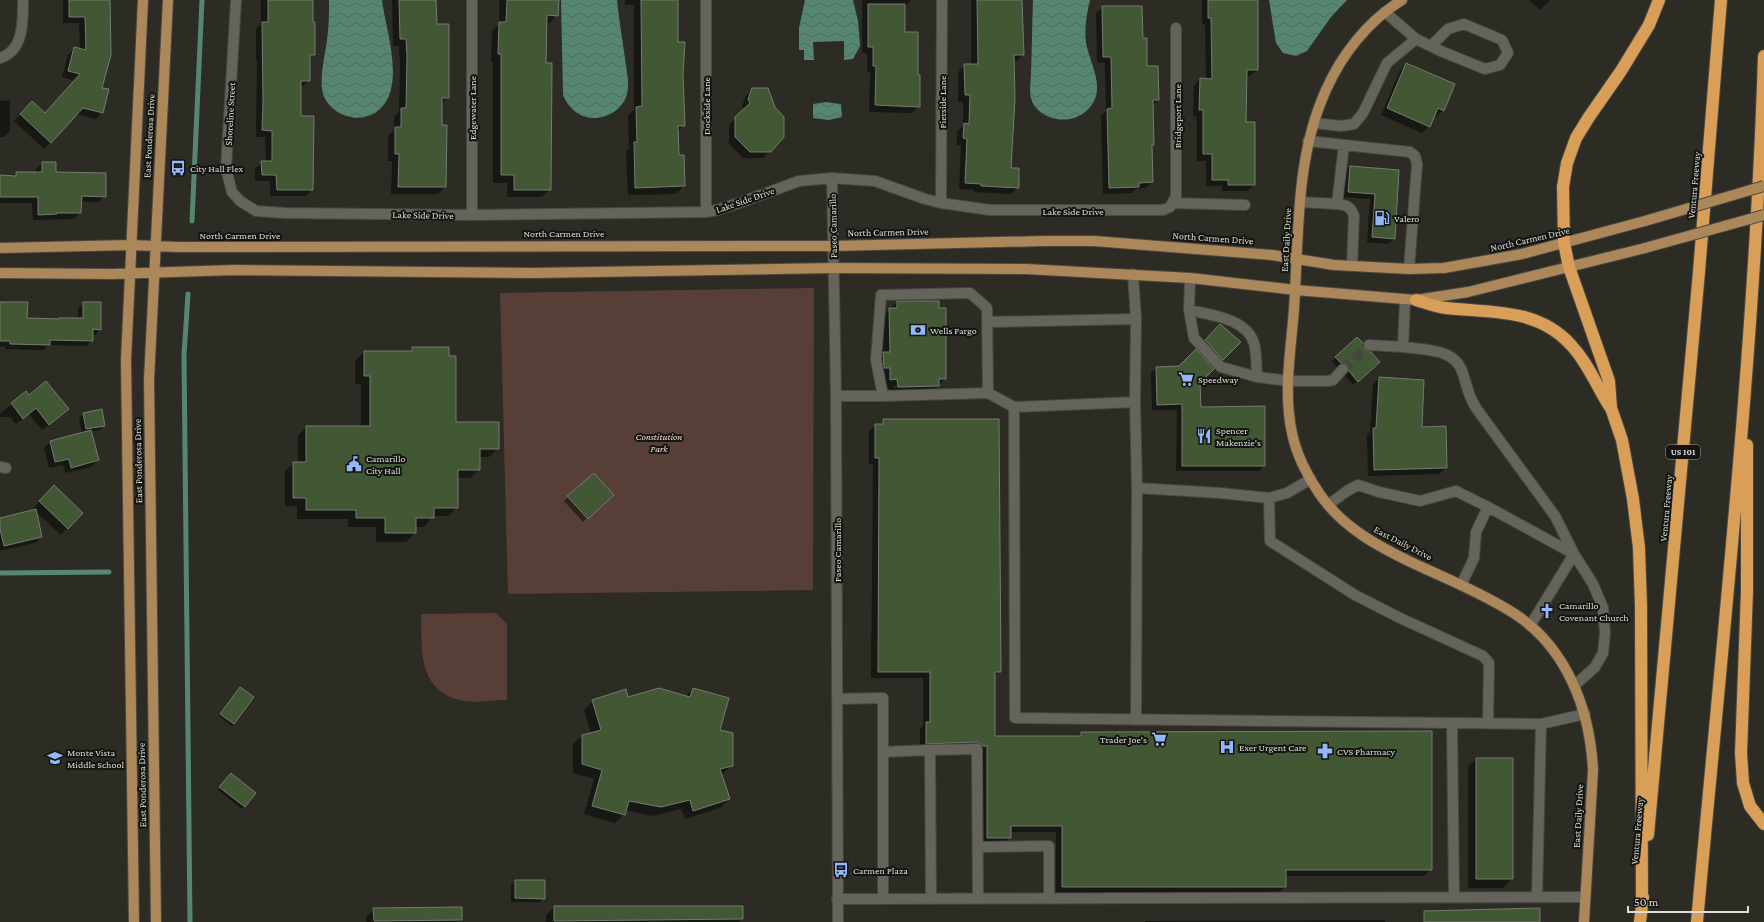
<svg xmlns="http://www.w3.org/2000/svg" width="1764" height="922" font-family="'Crimson Pro',serif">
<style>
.green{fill:#573e36}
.water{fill:url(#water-waves)}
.shadow{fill:#0007;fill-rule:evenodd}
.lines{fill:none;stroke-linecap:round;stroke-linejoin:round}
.stream{stroke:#568672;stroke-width:5}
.building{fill:#425734;stroke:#767b73}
.minor-tunnel{stroke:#47463f;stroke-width:10;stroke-dasharray:10 5;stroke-linecap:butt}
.minor-casing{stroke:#494942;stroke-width:12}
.major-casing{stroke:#494942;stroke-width:12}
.highway-casing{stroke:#494942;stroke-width:14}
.minor{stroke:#65645b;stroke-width:10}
.major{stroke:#ab8759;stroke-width:10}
.highway{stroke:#d99e57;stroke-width:12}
.major-bridge-casing{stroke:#494942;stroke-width:12;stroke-linecap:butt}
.major-bridge{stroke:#ab8759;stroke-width:10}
.labels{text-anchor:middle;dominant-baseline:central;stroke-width:4;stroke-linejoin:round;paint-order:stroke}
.shield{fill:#141410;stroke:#a1a19d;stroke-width:1}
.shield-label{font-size:9px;font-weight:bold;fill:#deded9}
.street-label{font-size:10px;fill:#deded9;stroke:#141410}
.poi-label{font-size:10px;fill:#deded9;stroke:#141410;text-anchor:start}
.park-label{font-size:10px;font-style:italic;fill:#fbdcd3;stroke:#141410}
</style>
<defs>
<pattern id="water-waves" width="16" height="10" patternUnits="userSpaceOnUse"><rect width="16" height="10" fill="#568672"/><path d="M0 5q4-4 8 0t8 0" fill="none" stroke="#4e6b5e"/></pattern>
</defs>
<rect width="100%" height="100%" fill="#2c2b24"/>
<!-- green -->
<path class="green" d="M814 288 813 590 508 594 500 293Z
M496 613 507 624V700C494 700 477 703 464 701 417 692 422 650 421 614Z"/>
<!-- water -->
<path class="water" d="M329 0H382C386 32 409 94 373 114 365 118 355 119 347 116 337 114 326 104 323 94 319 79 325 55 327 40 329 27 329 13 329 0Z
M561 0H617C619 19 622 38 625 58 626 69 630 82 627 94 623 109 607 119 592 118 578 117 568 107 563 95Z
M805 0H853L858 21 860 46 853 59 844 60V41L813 42 814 60H804V50H799V28Z
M1033 0H1090C1086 16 1083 36 1088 51 1092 65 1100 81 1096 96 1093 107 1082 117 1070 119 1055 122 1035 114 1031 98 1029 91 1031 81 1031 73 1032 49 1032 24 1033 0Z
M1269 0H1347L1331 17 1307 51 1296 56 1283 53 1276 43Z
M826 102 841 104 842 117 829 120 813 118V104Z"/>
<!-- shadow -->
<path class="shadow" d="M63 0H109L101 89 102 112 96 119 76 114 44 149 14 121 26 109 45 114 75 81 62 77 68 55 74 48 80 50 79 23H63Z
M261 0H312L314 54 309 59V80L302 87H300V117L312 189 306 196H270V181H255V169L262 162H266L265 137H256L257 61H256V29L261 24Z
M392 0H435L436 25 448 97 441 104 445 187 438 194H391L392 161H388V136L394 130V117L399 112 400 64 399 46H393Z
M499 0H558L557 15 550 23H546L545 64 550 189 542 197H507V183H493V62H491L492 31 499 24Z
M625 0H677V43L682 74 684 125 677 132 678 156 684 186 676 194 628 195 626 151 629 148 628 115 634 110V5H625Z
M862 0H911L906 5H904V33L919 106 912 113 869 112 870 72H867V53H862Z
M971 0H1021L1023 54 1017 61H1013L1010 169 1018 187 1011 194 974 192V190L959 189 961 145H957V131L963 126V102H958V72L965 65H971Z
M1202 0H1257V70L1250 76H1245L1244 123 1254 185 1247 191H1222V186H1206V161H1197V117L1193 116 1194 86 1200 79H1206L1205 24H1202Z
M1529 0H1550L1540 10Z
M1103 7 1142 39 1146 67 1158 100 1152 105 1153 145 1151 147 1152 182 1145 188 1136 189 1132 193 1103 194 1101 116 1106 111 1105 63H1097L1096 13Z
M1407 64 1443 110 1436 117 1433 115 1429 126 1422 133 1381 115 1400 71Z
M753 89 770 151 763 158H743L729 144V125L744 110 742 106 746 96Z
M10 100V131L4 137H0V101Z
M42 163 55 173 105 196 99 202H81L80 213 74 219 33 220 32 203H0V176L12 177 16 173H36V169Z
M1350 167 1398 171 1394 239 1388 244 1367 242 1370 199 1342 197 1344 172Z
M897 302H938V309H945V379L929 395H889V388H882L876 376 881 318ZM933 385V387L893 388V386Z
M0 303 26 319H78V308L84 303 100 329 95 335H92V340L86 346 48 345 44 350 5 349V346L0 347Z
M1220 325 1239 342 1221 361 1204 342Z
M1357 338 1374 366 1353 385 1345 376 1344 369 1337 367 1332 361Z
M412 348 448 357 455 423 498 448 489 457H479V469L471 478H457V507L449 516H433L424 527H415V533L406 542H376V527H348V519H297V506H285V471L294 463H298V436L306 427H361V384H355V361L364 352H408Z
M1157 368 1199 383 1200 408 1264 465 1259 471H1176L1177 410H1152L1151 373Z
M1379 378 1446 468 1439 474 1368 476 1367 435 1370 432 1373 385Z
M26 393 29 396 61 416 42 430 29 414 16 424 10 417H0V414L3 411Z
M84 414 104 425 100 430 91 431 98 460 91 467 65 473 63 465 49 468 44 448 51 442 82 434 79 418Z
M884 420 1000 671 994 677V737H1077L1081 733 1431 869 1424 876H1285V887L1278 893H1056V832H1010V837L1003 844H981V752L920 750V729L923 726V678H871L873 464H869V431L876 425H879Z
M600 480 613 495 583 522 564 501 568 497Z
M47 493 67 528 61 535 35 511 41 537 35 543 0 551V519L35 510 33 509Z
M693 689 719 730 732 765 721 775 729 799 720 808 685 819 681 809 652 816 625 810 624 814 615 823 584 814 594 779 573 773V744L582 736 591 733 584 710 593 701 685 697Z
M239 690 253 698 232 726 219 716Z
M1477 758 1512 879 1503 888H1468V767Z
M229 776 254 794 242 809 218 790Z
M515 881 544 898 540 902H511V885Z
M554 907H742V919L739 922H546V915Z
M461 908V922H366V917L374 909Z
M1385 920V922H1145V921Z"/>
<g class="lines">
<!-- stream -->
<path class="stream" d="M192 221 202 0
M188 294 184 355 190 922
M0 573 109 572"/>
</g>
<!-- building -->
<path class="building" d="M69 0H110L111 55 102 88 109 89 103 113 83 108 51 143 20 114 32 101 45 113 80 74 68 71 74 47 86 50 85 17H69Z
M268 0H313V22H315V55H310V81H301V116H314L313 190H277L276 175H262L261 161H272V131L262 130 263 102 262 22H268Z
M399 0H436L437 24H449V98H442V125H447L446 187H398L399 154H395V127H401V108H406L407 56 406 39H400Z
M507 0H559L558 16 547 15 546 63H552L551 190H514V175H501V54H498L499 22H506Z
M641 0H678V42H685L683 74 685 126H678L679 155H684L685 186 635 188 634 142H637L636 107 642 106Z
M977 0H1022L1024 55H1014L1015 99 1011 168H1019V188L981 186V184L965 183 967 139 963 138 964 123 969 124 970 95H965L964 64H978Z
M1208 0H1258V70H1247L1246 122H1255V185H1228V180H1212V154H1203V110H1199L1200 78 1212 79 1211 18H1208Z
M868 4H905V32H918V75H920V107L875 105 876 66H873V47H868Z
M1102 6H1142L1143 38H1147V66H1158L1159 100H1153L1154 145H1152L1153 182 1139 183V187L1109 188 1107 109 1112 108 1111 57H1103Z
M1406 63 1455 84 1444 111 1438 108 1430 127 1387 108Z
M752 88H768L775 107 784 117V137L771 152H750L735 137V117L750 103 748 99Z
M42 162H56V172L106 173V197L82 196 81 213H57V214L38 215V197H0V175L16 176V172H42Z
M1350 166 1399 170 1395 239 1372 237 1375 194 1348 192Z
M897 301H939V308H946V379H939V386L898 387 897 379 890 380V368H884L883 352H890L889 308H897Z
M0 302H28L27 318 59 319V318H83V302H101V330L93 329V341L50 340V345L10 344V341H0Z
M1220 324 1241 342 1223 360 1205 340Z
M1357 337 1363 343 1365 350 1371 352 1380 362 1358 382 1349 371 1348 364 1341 363 1335 357Z
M412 347H449V356H456V422H499V449H480V470H458V508H434V518H416V533H385V518H356V510H306V498H293V462H306V426H370V376H364V351H412Z
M1196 349 1214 369 1200 383 1201 407 1265 406V466H1182V404L1157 405 1156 367 1179 366Z
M1379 377 1424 380 1422 427 1446 426 1447 468 1374 470 1373 428H1376Z
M46 381 69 409 49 425 36 408 23 419 11 403 26 391 29 395Z
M102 409 105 426 86 429 83 413Z
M883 419H999L1001 672H995V736H1081V732L1432 731V870H1286V887H1062V826H1011V838H987V746H983L977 742 926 744V722H930V672H878L879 458H875V424H883Z
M91 430 99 460 71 468 69 459 55 462 50 441Z
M594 473 614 495 588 519 567 496Z
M54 485 83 513 68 529 39 501Z
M36 509 42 537 4 546 0 529V518Z
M240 687 254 697 234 724 220 714Z
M659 688 690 697 693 688 729 698 720 730 733 733V766L720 769 730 799 693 811 690 800 661 807 629 801 625 815 592 806 602 770 582 764V735L601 730 592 700 626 689 628 697Z
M1476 758H1513V879H1476Z
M231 773 256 793 245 807 219 787Z
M515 880H545V899L515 898Z
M554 906H743V919L554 921Z
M462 907V920L374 921 373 908Z
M1540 908V922H1424V911Z"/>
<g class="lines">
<!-- minor-tunnel -->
<path class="minor-tunnel" d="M1343 369 1369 345"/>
<!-- minor casing -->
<g class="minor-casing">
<path id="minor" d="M236 0 226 169 232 192 240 201 256 211 285 213 472 215 706 212 717 210 739 203 799 181 832 178 875 181 925 199 941 203 990 210H1163L1170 207 1176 196V28
M472 0V215
M706 0V212
M1385 12 1416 39 1443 52 1485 69 1500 65 1508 53 1502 40 1464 24 1448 29 1431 46
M0 58C24 51 23 21 23 0
M1314 123 1341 126 1354 124 1363 113 1387 63 1416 39
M1308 141 1410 152 1415 156 1417 164 1409 269
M832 178 836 396 838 922
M1300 202 1337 204 1344 145
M941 203 942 0
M1173 203 1245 205
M1337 204C1347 205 1351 207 1354 216L1352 266
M1133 274 1136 319 1135 402
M1190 278 1189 310C1210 315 1246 318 1254 343 1257 353 1256 366 1257 377L1289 381H1327L1333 380 1343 369
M1405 300 1403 347C1425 350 1456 348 1463 374 1468 389 1467 393 1476 408L1555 516 1574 554 1593 584 1603 608 1605 633 1603 653 1595 667 1574 686
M1189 310 1194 338 1221 367 1257 377
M987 322 1136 319
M1369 345 1403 347
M988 393 883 396 876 360 881 295 970 293 987 308 988 393 1014 407 1015 718 1541 724 1585 714
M836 396H883
M1014 407 1135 402 1137 488 1220 493 1269 498
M0 467 6 468
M1311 479 1287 493 1269 498 1270 541 1355 595 1400 618 1483 656 1489 663 1488 723
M1328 505 1347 491 1358 485 1379 492 1420 501 1456 491 1488 507 1476 532 1474 558 1461 585
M1488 507 1574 554 1530 626
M837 699 883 698V899
M1136 720 1137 488
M1452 723 1454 897
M930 750 977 749 978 899
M883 752 930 750 931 899
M978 847 1049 846V899
M1537 897 1541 724
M837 899 1585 897"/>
</g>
<!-- major casing -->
<g class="major-casing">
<path id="major" d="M1402 0C1368 21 1342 54 1326 90 1295 158 1299 236 1294 309 1291 350 1283 392 1292 433 1296 453 1307 476 1319 493 1342 528 1381 548 1417 565 1450 580 1485 595 1515 614 1567 648 1590 710 1593 770L1584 922
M0 248 131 245 177 247 833 246 1043 241H1094L1272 255 1334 265 1409 269 1444 268 1522 254 1645 221
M0 273 112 274 234 270 532 273 833 268 1026 269 1190 278 1296 290 1416 300 1468 292 1645 248
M134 922 126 360 143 0
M156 922 149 380 168 0"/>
</g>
<!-- highway casing -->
<g class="highway-casing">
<path id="highway" d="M1416 300C1426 303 1436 307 1446 308 1491 313 1538 308 1571 345 1588 363 1597 387 1610 407
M1747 445V591L1741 753 1743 783 1750 806 1764 824
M1648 835 1699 272 1721 0
M1642 904 1641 606 1639 548 1633 499 1622 440 1611 408 1609 381 1569 267 1564 243 1563 187 1567 163 1576 138 1589 117 1621 71 1649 25 1659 0
M1640 922 1643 897
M1697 922C1723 634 1755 345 1764 56"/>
</g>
<!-- minor -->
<use href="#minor" class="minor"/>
<!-- major -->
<use href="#major" class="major"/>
<!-- highway -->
<use href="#highway" class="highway"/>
<!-- major-bridge casing -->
<g class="major-bridge-casing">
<path id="major-bridge" d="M1645 221 1764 186
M1645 248 1764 215"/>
</g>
<!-- major-bridge -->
<use href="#major-bridge" class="major-bridge"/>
</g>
<!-- icons -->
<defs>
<g id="bus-bare" transform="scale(1.2)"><path d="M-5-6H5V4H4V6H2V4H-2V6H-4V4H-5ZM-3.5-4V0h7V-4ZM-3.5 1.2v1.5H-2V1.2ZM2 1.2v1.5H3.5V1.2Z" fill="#92b7fd" stroke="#141410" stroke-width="2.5" paint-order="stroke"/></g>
<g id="fuel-bare" transform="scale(1.2)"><path d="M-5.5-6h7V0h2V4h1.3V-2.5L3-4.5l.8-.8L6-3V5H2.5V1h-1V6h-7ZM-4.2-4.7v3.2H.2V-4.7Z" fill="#92b7fd" stroke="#141410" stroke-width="2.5" paint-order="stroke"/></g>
<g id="bank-bare" transform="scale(1.2)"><path d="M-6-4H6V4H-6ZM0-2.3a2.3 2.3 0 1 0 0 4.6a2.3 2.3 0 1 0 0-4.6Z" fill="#92b7fd" stroke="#141410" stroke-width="2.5" paint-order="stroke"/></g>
<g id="supermarket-bare" transform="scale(1.2)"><path d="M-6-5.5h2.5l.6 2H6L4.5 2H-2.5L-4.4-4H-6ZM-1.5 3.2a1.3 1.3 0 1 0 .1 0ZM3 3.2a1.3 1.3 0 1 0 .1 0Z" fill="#92b7fd" stroke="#141410" stroke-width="2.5" paint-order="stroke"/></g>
<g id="restaurant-bare" transform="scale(1.2)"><path d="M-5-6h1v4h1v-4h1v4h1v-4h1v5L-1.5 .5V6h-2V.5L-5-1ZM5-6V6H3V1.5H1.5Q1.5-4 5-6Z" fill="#92b7fd" stroke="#141410" stroke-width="2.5" paint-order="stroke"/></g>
<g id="civic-bare" transform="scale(1.2)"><path d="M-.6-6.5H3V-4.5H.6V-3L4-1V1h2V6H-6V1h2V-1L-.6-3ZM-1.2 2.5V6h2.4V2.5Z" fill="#92b7fd" stroke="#141410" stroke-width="2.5" paint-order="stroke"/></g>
<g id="church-bare" transform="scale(1.2)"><path d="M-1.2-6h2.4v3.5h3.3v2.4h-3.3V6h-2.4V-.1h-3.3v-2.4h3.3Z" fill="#92b7fd" stroke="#141410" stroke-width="2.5" paint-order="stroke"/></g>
<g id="hospital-bare" transform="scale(1.2)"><path d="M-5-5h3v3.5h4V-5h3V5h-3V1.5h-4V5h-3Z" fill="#92b7fd" stroke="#141410" stroke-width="2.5" paint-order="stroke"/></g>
<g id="pharmacy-bare" transform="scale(1.2)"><path d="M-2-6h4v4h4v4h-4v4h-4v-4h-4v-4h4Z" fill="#92b7fd" stroke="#141410" stroke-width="2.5" paint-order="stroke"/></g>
<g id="school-bare" transform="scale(1.2)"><path d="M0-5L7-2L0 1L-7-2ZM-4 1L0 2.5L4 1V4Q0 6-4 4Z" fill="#92b7fd" stroke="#141410" stroke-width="2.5" paint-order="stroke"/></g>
</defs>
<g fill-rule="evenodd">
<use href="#bus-bare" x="178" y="168"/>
<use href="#fuel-bare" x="1382" y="218"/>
<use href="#bank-bare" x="918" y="330"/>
<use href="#supermarket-bare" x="1186" y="379"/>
<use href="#restaurant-bare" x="1204" y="436"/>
<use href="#civic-bare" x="354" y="464"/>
<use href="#church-bare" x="1547" y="611"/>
<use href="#supermarket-bare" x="1159" y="739"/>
<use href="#hospital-bare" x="1227" y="747"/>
<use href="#pharmacy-bare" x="1325" y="751"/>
<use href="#school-bare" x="55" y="758"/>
<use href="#bus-bare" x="841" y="870"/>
</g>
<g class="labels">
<!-- shield labels -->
<rect class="shield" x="1666" y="445" width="34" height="14" rx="3"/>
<g class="shield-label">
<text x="1683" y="452">US 101</text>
</g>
<!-- street labels -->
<g class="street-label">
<text transform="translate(942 102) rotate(-90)">Pierside Lane</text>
<text transform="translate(706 106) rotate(-90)">Dockside Lane</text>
<text transform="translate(472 108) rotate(-90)">Edgewater Lane</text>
<text transform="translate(230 114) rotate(-87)">Shoreline Street</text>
<text transform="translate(1177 116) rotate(-90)">Bridgeport Lane</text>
<text transform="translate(149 136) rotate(-87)">East Ponderosa Drive</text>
<text transform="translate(1694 185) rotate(-85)">Ventura Freeway</text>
<text transform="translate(745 200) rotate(-19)">Lake Side Drive</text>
<text x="1073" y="211">Lake Side Drive</text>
<text transform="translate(423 215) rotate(1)">Lake Side Drive</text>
<text transform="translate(833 226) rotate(-91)">Paseo Camarillo</text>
<text transform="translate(888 232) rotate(-1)">North Carmen Drive</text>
<text x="564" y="233">North Carmen Drive</text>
<text x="240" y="235">North Carmen Drive</text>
<text transform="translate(1213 238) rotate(4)">North Carmen Drive</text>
<text transform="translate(1530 239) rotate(-13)">North Carmen Drive</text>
<text transform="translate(1286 240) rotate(-87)">East Daily Drive</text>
<text transform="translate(138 461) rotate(-91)">East Ponderosa Drive</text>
<text transform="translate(1666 508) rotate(-85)">Ventura Freeway</text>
<text transform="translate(1403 543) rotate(27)">East Daily Drive</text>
<text transform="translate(837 550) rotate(-90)">Paseo Camarillo</text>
<text transform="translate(142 785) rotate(-91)">East Ponderosa Drive</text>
<text transform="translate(1578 816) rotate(-87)">East Daily Drive</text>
<text transform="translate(1637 831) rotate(-85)">Ventura Freeway</text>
</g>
<!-- poi labels -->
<g class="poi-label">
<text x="190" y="168">City Hall Flex</text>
<text x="1394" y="218">Valero</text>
<text x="930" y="330">Wells Fargo</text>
<text x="1198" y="379">Speedway</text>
<text x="1216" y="430">Spencer<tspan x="1216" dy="12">Makenzie's</tspan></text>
<text x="366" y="458">Camarillo<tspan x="366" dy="12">City Hall</tspan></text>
<text x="1559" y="605">Camarillo<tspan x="1559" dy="12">Covenant Church</tspan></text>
<text x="1147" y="739" text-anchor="end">Trader Joe's</text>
<text x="1239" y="747">Exer Urgent Care</text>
<text x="1337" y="751">CVS Pharmacy</text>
<text x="67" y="752">Monte Vista<tspan x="67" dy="12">Middle School</tspan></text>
<text x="853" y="870">Carmen Plaza</text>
</g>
<!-- park labels -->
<g class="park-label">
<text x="659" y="436">Constitution<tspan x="659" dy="12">Park</tspan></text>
</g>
</g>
<!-- scale -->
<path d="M1628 906v6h120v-6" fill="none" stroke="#deded9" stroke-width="2"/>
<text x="1634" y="906" font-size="12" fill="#deded9" stroke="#141410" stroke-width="3" paint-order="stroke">50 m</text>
</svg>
